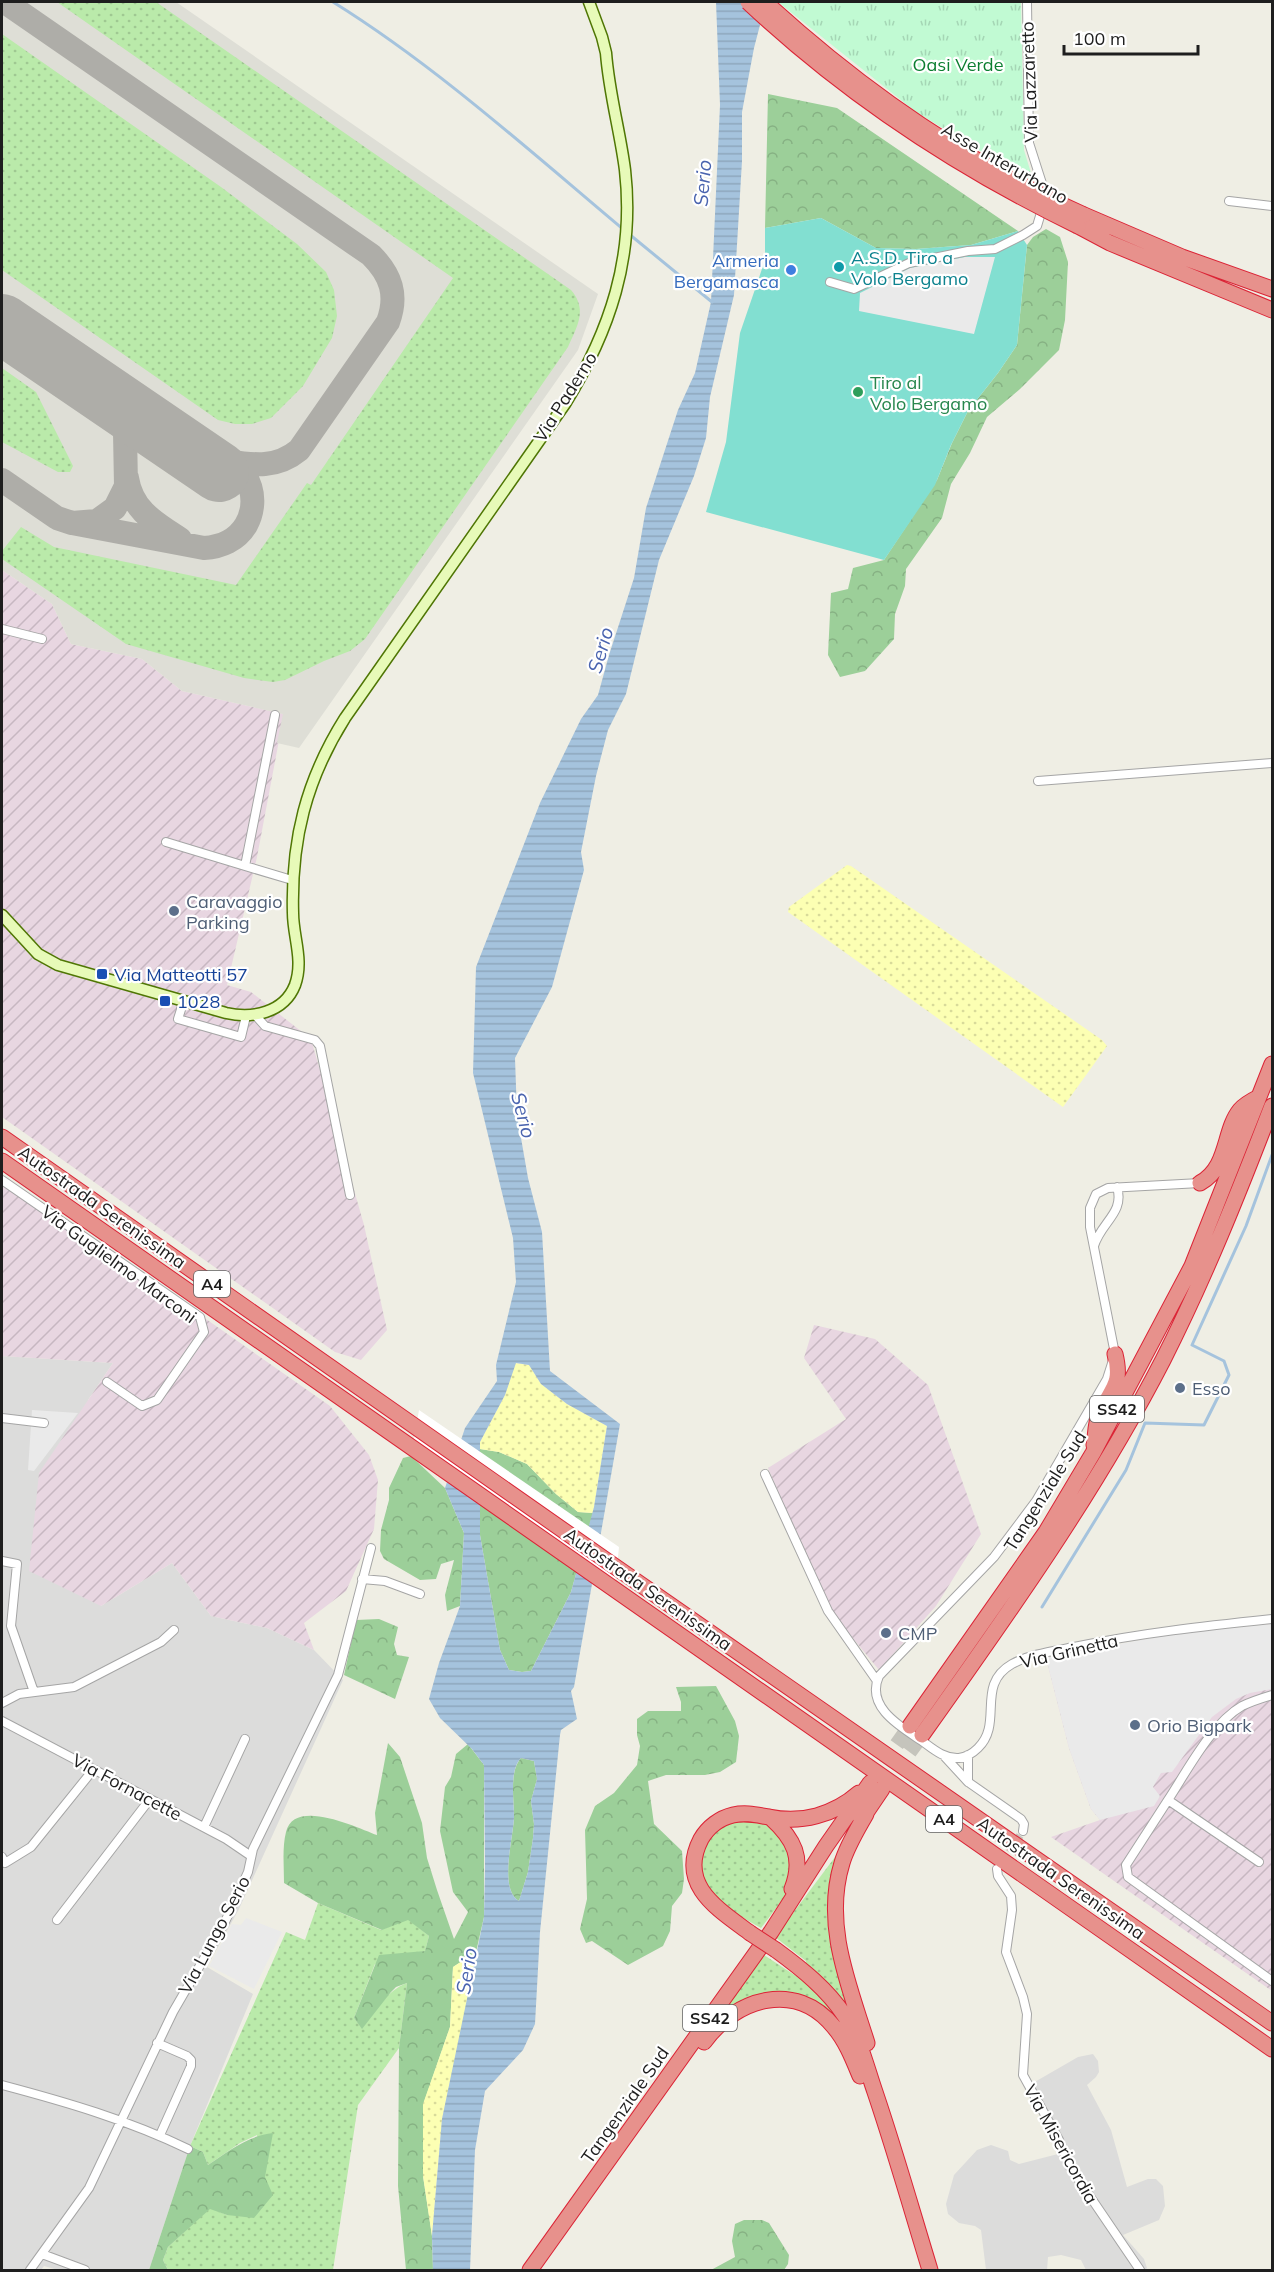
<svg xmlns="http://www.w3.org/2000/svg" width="1274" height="2272" font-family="Mulish,sans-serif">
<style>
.residential{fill:#dcdcdb}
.industrial{fill:url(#industrial-furrows)}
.airport{fill:#deded6}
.grass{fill:url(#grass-dots)}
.forest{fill:url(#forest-crowns)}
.sand{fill:url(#sand-dots)}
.park{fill:url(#park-tufts)}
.pitch{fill:#82dfd1}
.parking{fill:#eaeaea}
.water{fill:url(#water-rules);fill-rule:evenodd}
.pier{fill:#fff}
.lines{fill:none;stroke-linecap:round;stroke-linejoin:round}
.stream{stroke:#a5c3dd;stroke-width:3}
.taxiway{stroke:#aeada8;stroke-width:24}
.runway{stroke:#aeada8;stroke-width:60}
.street-tunnel{stroke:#c5c4bc;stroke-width:8;stroke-dasharray:8 4;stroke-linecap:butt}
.highway-tunnel{stroke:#c5c4bc;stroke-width:15;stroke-dasharray:15 8;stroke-linecap:butt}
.street-casing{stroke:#a5a5a5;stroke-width:10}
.secondary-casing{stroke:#4f7604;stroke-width:13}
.highway-casing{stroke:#db2436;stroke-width:17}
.street{stroke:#fff;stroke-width:8}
.secondary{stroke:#e7fab8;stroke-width:10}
.highway{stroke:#e7918c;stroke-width:15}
.highway-bridge-casing{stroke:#db2436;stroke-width:17;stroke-linecap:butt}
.highway-bridge{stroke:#e7918c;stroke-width:15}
.culture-dot{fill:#0f9aa8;stroke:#fff;stroke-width:2}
.shop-dot{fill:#3f7fe0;stroke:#fff;stroke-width:2}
.leisure-dot{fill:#2e9e5b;stroke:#fff;stroke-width:2}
.service-dot{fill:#5c6f8a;stroke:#fff;stroke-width:2}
.transit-dot{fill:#1a4fb4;stroke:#fff;stroke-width:2}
.labels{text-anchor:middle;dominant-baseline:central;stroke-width:4.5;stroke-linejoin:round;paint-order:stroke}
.shield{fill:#fff;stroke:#626262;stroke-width:1.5}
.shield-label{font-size:16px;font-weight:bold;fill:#1e1e1e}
.park-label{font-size:18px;fill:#0b7e30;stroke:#fff}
.street-label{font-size:18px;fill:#1e1e1e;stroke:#fff}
.culture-label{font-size:18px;fill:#0d838f;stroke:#fff;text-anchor:start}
.shop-label{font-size:18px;fill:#366cbe;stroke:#fff;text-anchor:end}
.leisure-label{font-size:18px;fill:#27864d;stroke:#fff;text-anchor:start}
.service-label{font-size:18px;fill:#4e5e75;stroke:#fff;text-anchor:start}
.transit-label{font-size:18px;fill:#164399;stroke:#fff;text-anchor:start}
.water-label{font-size:20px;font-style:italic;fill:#4a64af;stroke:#fff}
</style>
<defs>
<pattern id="industrial-furrows" width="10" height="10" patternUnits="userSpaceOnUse" patternTransform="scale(1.5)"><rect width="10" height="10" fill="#e8d6e1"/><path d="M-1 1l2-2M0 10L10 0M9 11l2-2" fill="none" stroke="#c7b7c1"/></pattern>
<pattern id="grass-dots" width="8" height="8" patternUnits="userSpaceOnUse" patternTransform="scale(1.5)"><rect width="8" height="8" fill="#baeaaa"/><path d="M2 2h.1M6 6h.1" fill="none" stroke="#9fc892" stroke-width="1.8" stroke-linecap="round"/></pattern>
<pattern id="forest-crowns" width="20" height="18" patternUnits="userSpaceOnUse" patternTransform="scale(1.5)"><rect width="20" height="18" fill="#9ccf99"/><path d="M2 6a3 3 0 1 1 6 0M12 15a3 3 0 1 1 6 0" fill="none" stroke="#86b183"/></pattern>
<pattern id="sand-dots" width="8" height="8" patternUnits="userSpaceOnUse" patternTransform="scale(1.5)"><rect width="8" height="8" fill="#fcffb3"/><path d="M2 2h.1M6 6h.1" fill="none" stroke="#d8da9a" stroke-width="1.8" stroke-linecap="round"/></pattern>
<pattern id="park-tufts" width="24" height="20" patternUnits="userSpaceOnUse" patternTransform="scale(1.5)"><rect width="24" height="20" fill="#c1fad3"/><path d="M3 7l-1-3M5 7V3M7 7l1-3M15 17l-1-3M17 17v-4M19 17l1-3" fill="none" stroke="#a5d6b5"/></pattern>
<pattern id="water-rules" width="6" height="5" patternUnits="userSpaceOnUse" patternTransform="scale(1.5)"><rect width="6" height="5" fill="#a5c3dd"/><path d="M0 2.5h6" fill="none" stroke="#8ea7bd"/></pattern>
</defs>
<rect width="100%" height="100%" fill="#efeee4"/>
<!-- residential -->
<path class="residential" d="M2 1356 113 1363 88 1400 101 1606 172 1563 211 1616 267 1628 314 1650 343 1680 239 1909 207 1967 253 1994 190 2146 149 2270H58L44 2266 41 2270H2Z
M1093 2054 1098 2061 1099 2072 1096 2077 1087 2085 1111 2130 1127 2187 1148 2179H1156L1163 2186 1165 2206 1159 2220 1123 2235 1144 2259 1147 2268 1145 2270H1086L1081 2260 1061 2255 1048 2257 1047 2270H986L981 2230 975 2226 959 2223 948 2214 946 2204 954 2175 977 2150 991 2145 1008 2151 1010 2160 1019 2164 1058 2154 1041 2114 1026 2087 1078 2057Z"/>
<!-- industrial -->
<path class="industrial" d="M2 570 52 604 71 644 142 659 182 691 284 714 257 857 227 985 251 992 311 1039 364 1225 387 1330 361 1360 335 1352 2 1117Z
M2 1176 330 1406 369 1455 378 1480 374 1529 346 1591 304 1623 314 1650 267 1628 211 1616 172 1563 101 1606 29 1571 39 1473 113 1363 2 1356Z
M814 1325 875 1339 928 1385 981 1534 936 1606 879 1670 828 1608 768 1468 846 1419 804 1358Z
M1272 1624V1991L1051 1837 1100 1820 1091 1809 1069 1748 1046 1658Z"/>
<!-- airport -->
<path class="airport" d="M2 2H176L598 294 578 350 299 748 277 743 283 714 182 691 142 659 71 644 52 604 2 570Z"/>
<!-- grass -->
<path class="grass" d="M57 2H156L571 290C588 310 577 326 568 347L365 639 350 651 324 661 285 680 273 682 244 678 126 644 2 559V551L21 527 54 547 236 585 307 483 311 485 453 278Z
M2 34 221 187 297 244 326 272 334 290 337 316 332 338 303 386 271 418 252 424H235L218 420 2 270Z
M2 368 36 392 73 466 70 472H58L2 442Z
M745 1819 769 1824 790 1847V1884L786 1895 761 1928C746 1919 718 1905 709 1890 695 1869 700 1838 723 1825 729 1822 738 1821 745 1819Z
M844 1847 835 1867 851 2013 830 1986 806 1963V1961L775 1937 838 1853Z
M318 1903 381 1930 408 1919 429 1936 425 1951 375 1964 354 2018 362 2028C375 2012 387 1990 407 1983L399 2048 358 2105 333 2270H168L163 2260 168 2247 210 2208 227 2215 265 2177 257 2135 240 2143 208 2165 203 2152 190 2146 286 1932 305 1940Z
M764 1955 796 1976 797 1974C816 1991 831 2007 843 2029L798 1998 721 2014Z"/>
<!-- forest -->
<path class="forest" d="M768 94 837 108 1018 231 971 245 916 249 876 248 821 218 765 228Z
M1046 229 1060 237 1068 262 1065 320 1059 350 1020 389 987 417 970 453 951 484 942 518 906 569 905 586 895 614 894 639 865 671 840 677 828 655 831 593 848 589 853 568 884 560 937 480 952 443 968 411 998 373 1017 345 1027 245 1033 237Z
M480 1449 499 1452 527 1464 556 1494 578 1512 593 1513 571 1592 531 1671 522 1672 509 1670 500 1650 480 1535Z
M411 1456 445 1488 464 1533 460 1606 447 1611 445 1595 454 1560 441 1564 436 1579 420 1580 384 1559 380 1551 381 1530 389 1500V1488L403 1458Z
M379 1619 398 1627 394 1644 397 1655 409 1657 395 1699 344 1675 356 1620Z
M716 1686 735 1721 739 1736 736 1762 720 1772 705 1775H666L648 1781 654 1824 682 1851 684 1879 682 1893 672 1906 670 1931 663 1946 628 1965 592 1941 586 1943 580 1929 587 1899 585 1830 595 1806 614 1793 637 1765 640 1746 637 1735V1719L648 1711H681V1702L676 1687Z
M388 1743 400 1757 422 1823 427 1858 437 1890 454 1939 468 1912 453 1892 440 1831 445 1787 451 1777 456 1754 468 1744 484 1765V1917L476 1952 453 1967 450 2027 423 2105V2176L432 2236 433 2270H406L398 2186 399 2048 407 1983 396 1987 391 1992 362 2029 354 2018 379 1955 425 1951 429 1936 408 1920 382 1930 318 1903 284 1883C284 1866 282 1848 286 1832 294 1797 358 1828 377 1835L375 1813Z
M521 1758 534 1761 537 1779 531 1801 534 1824 533 1838 528 1872 519 1901C498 1889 514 1836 514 1816 514 1800 509 1771 521 1758Z
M273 2133 265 2177 273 2195 254 2218 227 2215 210 2209 168 2247 163 2260 168 2270H149L190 2146 203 2152 208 2165C229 2151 247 2136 273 2133Z
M744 2220H762L769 2223 789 2255 788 2264 784 2270H711L735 2257 732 2241 735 2224Z"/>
<!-- sand -->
<path class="sand" d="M847 865 851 866 1102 1040 1107 1046 1063 1107 788 912 789 907Z
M515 1363 529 1365 541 1384 567 1404 607 1426 593 1513 578 1512 556 1494 527 1464 499 1452 480 1449V1442L505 1395Z
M476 1952 467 2002 442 2119 432 2236 423 2176V2104L450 2027 453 1967Z"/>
<!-- park -->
<path class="park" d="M778 2H1021L1024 150 1034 183 916 112Z"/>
<!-- pitch -->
<path class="pitch" d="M821 218 876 248 916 249 971 245 1018 231 1027 245 1017 345 998 373 968 411 951 445 935 485 884 560 706 512 726 442 740 333 765 260V228Z"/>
<!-- parking -->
<path class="parking" d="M965 257H995L974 334 859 311 860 293 910 268Z
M32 1410 78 1413 34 1471 28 1470Z
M1272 1624V1689L1250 1693 1236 1699 1212 1717 1172 1772 1161 1773 1153 1787 1160 1796 1154 1806 1100 1820 1091 1809 1069 1748 1046 1658 1172 1634Z
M246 1918 282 1932 254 1989 209 1966 232 1924 241 1925Z"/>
<!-- water -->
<path class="water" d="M716 2H766L754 48 742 112V161L734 295 710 397 706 438 694 476 659 560 626 694 608 730 596 776 581 852 584 870 552 987 515 1058 517 1115 528 1178 542 1232 550 1371 620 1424 574 1687 571 1691 577 1719 561 1730 560 1735 540 1932 535 2024 523 2050 485 2091 475 2150 470 2270H433L432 2236 442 2119 484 1917 485 1867 484 1765 472 1749 440 1718 429 1699 439 1663 460 1606 464 1533 445 1488 465 1428 497 1381 496 1365 516 1282 513 1238 473 1073 476 967 540 803 581 719 598 695 609 655 634 578 646 508 678 410 695 373 711 302 720 105ZM516 1363 529 1365 541 1384 567 1404 607 1426 594 1507 571 1592 531 1671 522 1672 509 1670 500 1650 480 1535V1442L505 1395ZM521 1758 534 1761 537 1779 531 1801 534 1824 533 1838 528 1872 519 1901C498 1889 514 1836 514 1816 514 1800 509 1770 521 1758Z"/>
<!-- pier -->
<path class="pier" d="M419 1410 619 1547 614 1596 411 1456Z"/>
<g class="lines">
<!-- stream -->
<path class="stream" d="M333 2C436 66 531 152 624 230
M629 234 712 302
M1042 1607 1126 1470 1145 1423 1204 1425 1229 1375 1224 1361 1192 1345 1246 1226 1272 1155"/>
<!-- taxiway -->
<path class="taxiway" d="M5 2 371 255C391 275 398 295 388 322L299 450C276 469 253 465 226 461
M127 478C132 510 154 522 180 539
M2 480 57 518 72 523 97 521 115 508 126 486 125 432 122 419 106 397
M72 523 204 548C221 547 237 540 246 525 259 502 252 469 224 461 216 458 206 458 198 453 175 439 153 422 130 406"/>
<!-- runway -->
<path class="runway" d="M2 324 219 472"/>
<!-- street-tunnel -->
<path class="street-tunnel" d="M1002 1862 1023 1831"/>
<!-- highway-tunnel -->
<path class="highway-tunnel" d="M870 1782 910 1726
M882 1789 922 1735"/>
<!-- street casing -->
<g class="street-casing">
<path id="street" d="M1229 201 1272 206
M830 282 854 289 909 263 968 251 995 249 1023 235 1037 226 1046 196 1029 143 1027 2
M2 629 42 639
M275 715 245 866 292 880
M1038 781 1272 763
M166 842 245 866
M184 1000 178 1019 241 1037 246 1016
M255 1015 265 1026 315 1040 320 1046 350 1195
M2 1180 200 1317 204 1332 157 1400 142 1406 107 1382
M1200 1183 1108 1188 1096 1194 1090 1208V1227L1115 1354 1107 1379 1036 1501 994 1557 879 1676C865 1707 901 1727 922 1741 933 1749 944 1759 959 1758 966 1757 973 1753 978 1748 1004 1723 975 1685 1012 1664 1030 1654 1054 1651 1074 1647 1140 1633 1206 1626 1272 1619
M1094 1246C1101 1222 1125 1213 1117 1187
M2 1418 44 1423
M765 1474 828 1611 877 1681
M2 1561 17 1564 11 1626 34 1692
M362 1579 385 1581 420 1594
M2 1703 19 1694 74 1687 161 1642 174 1630
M2 1721 226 1839 251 1856
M945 1757 968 1782V1755
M968 1782 1021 1819 1024 1824 1023 1831
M1168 1800 1126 1865 1128 1877 1272 1981
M204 1827 245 1739
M2 1857 5 1863 31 1847 93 1770
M1259 1862 1168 1800C1187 1771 1212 1723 1242 1706 1252 1701 1262 1698 1272 1695
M997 1869 998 1876 1011 1896 1012 1910 1006 1952 1023 1997 1027 2014 1023 2075 1059 2140 1068 2164 1140 2270
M57 1920 150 1799
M157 2043 187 2056 191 2060V2066L160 2135
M2 2085C66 2102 128 2120 188 2149
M42 2254 85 2270
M30 2270 89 2188 173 2012 224 1924 248 1872 253 1849 338 1675 371 1548"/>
</g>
<!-- secondary casing -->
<g class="secondary-casing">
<path id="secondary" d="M2 915 38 954 58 965 226 1013C252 1019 284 1013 295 985 304 960 293 937 293 913 291 840 306 780 345 718L565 404C610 331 635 257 625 170 620 131 609 93 606 53L602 37 589 2"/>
</g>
<!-- highway casing -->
<g class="highway-casing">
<path id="highway" d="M1084 215 1182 257 1272 289
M1078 226 1110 243 1272 310
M2 1137 617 1568 1272 2023
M2 1161 1272 2049
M1200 1183C1229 1167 1223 1131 1240 1110 1245 1104 1253 1100 1259 1097
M1094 1445C1096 1436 1095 1425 1099 1416 1110 1388 1123 1387 1115 1354
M910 1726 1046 1532 1093 1453 1192 1266 1272 1064
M922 1735C1008 1614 1095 1492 1163 1360 1205 1277 1239 1192 1272 1106
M866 1814C857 1830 847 1846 842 1863 823 1925 849 1985 867 2043
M771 1818C794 1839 804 1858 792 1889
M861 1820 882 1789
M750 1933C718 1909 677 1885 701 1839 708 1827 720 1818 733 1815 746 1812 757 1815 769 1817 801 1824 834 1815 859 1793
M776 1950C802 1969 827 1989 845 2016 860 2039 866 2066 875 2092 895 2151 912 2211 930 2270
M704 2042C736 1998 796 1980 834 2027 846 2041 853 2059 860 2076
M530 2270 771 1932 826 1846 870 1783"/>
</g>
<!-- street -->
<use href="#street" class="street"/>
<!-- secondary -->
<use href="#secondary" class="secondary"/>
<!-- highway -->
<use href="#highway" class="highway"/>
<!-- highway-bridge casing -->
<g class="highway-bridge-casing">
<path id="highway-bridge" d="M748 2C845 93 958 168 1078 226
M765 2C859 88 967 164 1084 215
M750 1933 776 1950"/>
</g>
<!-- highway-bridge -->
<use href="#highway-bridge" class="highway-bridge"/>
</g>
<!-- markers -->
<circle class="culture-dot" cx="839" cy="267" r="6"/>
<circle class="shop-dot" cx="791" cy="270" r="6"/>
<circle class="leisure-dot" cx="858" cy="392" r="6"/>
<g class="service-dot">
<circle cx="174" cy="911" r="6"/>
<circle cx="1180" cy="1388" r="6"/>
<circle cx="886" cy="1633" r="6"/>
<circle cx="1135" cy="1725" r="6"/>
</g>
<g class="transit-dot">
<rect x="96" y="968" width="12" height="12" rx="3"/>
<rect x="159" y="995" width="12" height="12" rx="3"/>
</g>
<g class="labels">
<!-- shield labels -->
<g class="shield">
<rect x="194" y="1271" width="36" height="26" rx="4.5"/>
<rect x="1090" y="1396" width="54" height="26" rx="4.5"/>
<rect x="926" y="1806" width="36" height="26" rx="4.5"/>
<rect x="683" y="2005" width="54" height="26" rx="4.5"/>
</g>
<g class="shield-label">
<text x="212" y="1284">A4</text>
<text x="1117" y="1409">SS42</text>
<text x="944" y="1819">A4</text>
<text x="710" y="2018">SS42</text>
</g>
<!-- park labels -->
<g class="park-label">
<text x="958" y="64">Oasi Verde</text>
</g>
<!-- street labels -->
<g class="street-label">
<text transform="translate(1029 82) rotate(-92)">Via Lazzaretto</text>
<text transform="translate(1005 163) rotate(30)">Asse Interurbano</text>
<text transform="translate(565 397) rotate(-58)">Via Paderno</text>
<text transform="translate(102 1207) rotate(35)">Autostrada Serenissima</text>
<text transform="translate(119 1264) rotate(36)">Via Guglielmo Marconi</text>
<text transform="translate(1045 1491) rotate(-58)">Tangenziale Sud</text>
<text transform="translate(648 1589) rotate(35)">Autostrada Serenissima</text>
<text transform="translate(1069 1651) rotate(-13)">Via Grinetta</text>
<text transform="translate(127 1787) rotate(28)">Via Fornacette</text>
<text transform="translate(1061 1878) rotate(35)">Autostrada Serenissima</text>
<text transform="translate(214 1935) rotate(-62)">Via Lungo Serio</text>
<text transform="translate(625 2105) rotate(-55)">Tangenziale Sud</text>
<text transform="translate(1061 2144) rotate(61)">Via Misericordia</text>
</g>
<!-- culture labels -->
<g class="culture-label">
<text x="851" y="257">A.S.D. Tiro a<tspan x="851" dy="21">Volo Bergamo</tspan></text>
</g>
<!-- shop labels -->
<g class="shop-label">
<text x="779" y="260">Armeria<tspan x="779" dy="21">Bergamasca</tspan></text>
</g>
<!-- leisure labels -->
<g class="leisure-label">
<text x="870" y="382">Tiro al<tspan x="870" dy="21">Volo Bergamo</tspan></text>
</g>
<!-- service labels -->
<g class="service-label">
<text x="186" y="901">Caravaggio<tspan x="186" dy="21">Parking</tspan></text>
<text x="1192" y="1388">Esso</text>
<text x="898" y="1633">CMP</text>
<text x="1147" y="1725">Orio Bigpark</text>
</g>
<!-- transit labels -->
<g class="transit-label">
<text x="114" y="974">Via Matteotti 57</text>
<text x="177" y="1001">1028</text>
</g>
<!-- water labels -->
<g class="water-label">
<text transform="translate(702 183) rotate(-85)">Serio</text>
<text transform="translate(600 650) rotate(-74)">Serio</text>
<text transform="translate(524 1115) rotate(75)">Serio</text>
<text transform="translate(466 1971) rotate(-81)">Serio</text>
</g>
</g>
<!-- border -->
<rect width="1274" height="2272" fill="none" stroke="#1e1e1e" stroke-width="6"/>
<!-- scale -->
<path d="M1064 45v9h134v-9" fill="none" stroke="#1e1e1e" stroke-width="3"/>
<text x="1073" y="45" font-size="18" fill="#1e1e1e" stroke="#ffffff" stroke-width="4.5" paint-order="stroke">100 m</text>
</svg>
